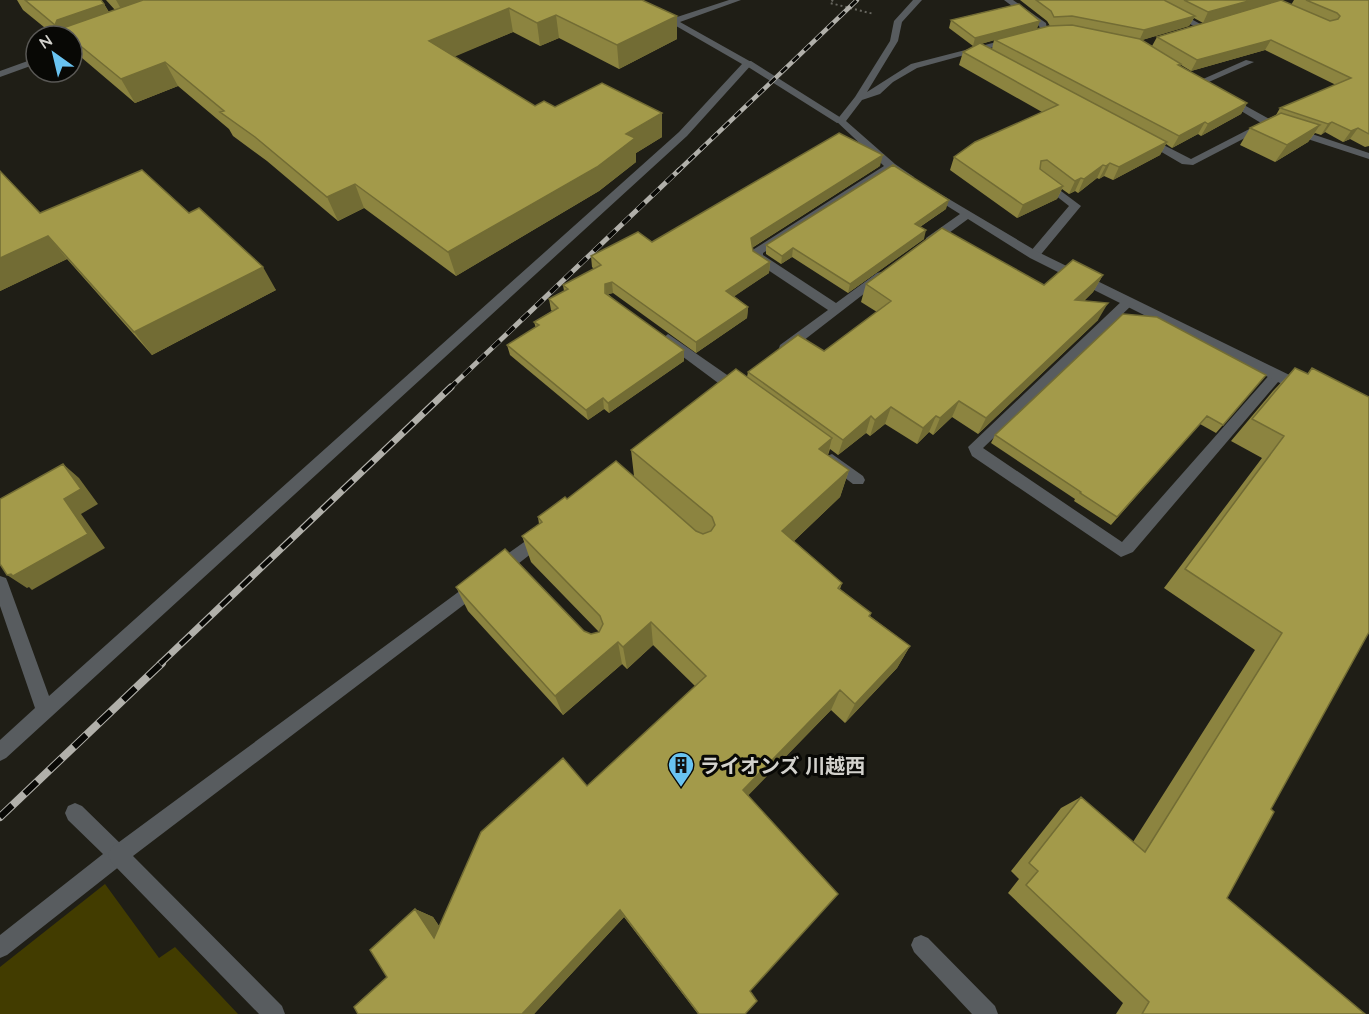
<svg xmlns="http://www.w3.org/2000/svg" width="1369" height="1014" font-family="Quicksand,'Noto Sans JP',sans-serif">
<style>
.green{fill:#423c00}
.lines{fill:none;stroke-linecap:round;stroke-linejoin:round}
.path{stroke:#67665f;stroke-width:2;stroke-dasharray:2 3;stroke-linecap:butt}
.service{fill:#585c5f;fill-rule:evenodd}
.minor{fill:#585c5f;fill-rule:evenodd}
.tertiary{fill:#585c5f;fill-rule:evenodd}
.rail-far3-casing{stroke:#b1b0aa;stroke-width:4.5}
.rail-far2-casing{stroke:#b1b0aa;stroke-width:5}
.rail-far1-casing{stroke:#b1b0aa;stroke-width:7}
.rail-casing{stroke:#b1b0aa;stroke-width:8}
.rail-far3{stroke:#080805;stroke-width:3;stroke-dasharray:8;stroke-linecap:butt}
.rail-far2{stroke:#080805;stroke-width:4;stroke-dasharray:10;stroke-linecap:butt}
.rail-far1{stroke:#080805;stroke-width:4.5;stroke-dasharray:14;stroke-linecap:butt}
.rail{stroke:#080805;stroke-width:6;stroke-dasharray:17;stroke-linecap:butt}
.wall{fill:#8c8440;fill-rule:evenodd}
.shaded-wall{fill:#726c34}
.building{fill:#a39a4a;stroke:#726c34;stroke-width:1.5}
.labels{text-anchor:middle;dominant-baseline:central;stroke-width:6;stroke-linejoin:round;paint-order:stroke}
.near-poi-label{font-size:20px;font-weight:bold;fill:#d2d1cc;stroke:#080805;text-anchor:start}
</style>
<rect width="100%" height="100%" fill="#1f1e16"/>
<!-- green -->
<path class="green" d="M105 884 159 958 175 947 238 1014H0V967Z"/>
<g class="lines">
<!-- path -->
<path class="path" d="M833 0 830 3 874 14"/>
<!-- service -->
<path class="service" d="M1146 0H1156L1206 27 1199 29Z
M1246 60 1254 62 1202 85 1194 83Z
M745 61H751L846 121 837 123 745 65Z
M1045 179 1081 206 1038 258H1030V252L1069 206 1041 184V180Z
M1128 298 1132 299 1134 302 1132 305 983 448 1122 542 1272 372 1277 370 1284 375 1133 552 1121 557 972 456 968 447 1124 299Z
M668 334 743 386 745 390 743 394H733L663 342 662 339Z
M832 454 863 476 865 480 863 484H853L827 464 825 460 827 456Z
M75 803 82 806 125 848 128 855 125 862 7 955 0 958V935L103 854 68 820 65 813 68 806Z
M921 935 928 938 995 1006 998 1014H972L914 952 911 945 914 938Z"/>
<!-- minor -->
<path class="minor" d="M631 0H641L674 18 729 0H741L680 22 753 63 687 136 6 758 0 761V740L35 708 0 606V576L6 578 8 583 49 696 679 132 742 64Z
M913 0H922L902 22 898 41 867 92 911 64 1012 38 1016 41 917 68 893 82 880 94 862 100 846 121 895 164 914 177 909 180 891 171 763 253V255L836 303 877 273 881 272 887 276 790 351H780L779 348 780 345 828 310 753 260 751 251 884 166 836 121 855 97 890 41 894 21Z
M1004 0H1013L1046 23 1048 34H1042L1039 26Z
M1226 95 1273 121 1369 153V159L1268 126 1193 165 1182 164 1141 140 1150 138 1191 159 1261 123 1223 100V96Z
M932 189 1038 252 1308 384 1310 388 1308 392H1298L1030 258 968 219 934 244H926V238L960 214 928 194V190Z
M541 530 546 532 549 537 546 542 504 575 498 577 492 575 490 570 492 565Z
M476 579 482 581 484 586 482 591 133 856 282 1006 285 1014H259L111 862 108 855 111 848Z"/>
<!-- tertiary -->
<path class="tertiary" d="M36 58V64L0 77V71Z"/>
<!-- rail-far3 casing -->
<g class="rail-far3-casing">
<path id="rail-far3" d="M677 172 857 0"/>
</g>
<!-- rail-far2 casing -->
<g class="rail-far2-casing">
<path id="rail-far2" d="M449 389 679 170"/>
</g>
<!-- rail-far1 casing -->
<g class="rail-far1-casing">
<path id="rail-far1" d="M160 664 451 387"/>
</g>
<!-- rail casing -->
<g class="rail-casing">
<path id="rail" d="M0 817 162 663"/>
</g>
<!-- rail-far3 -->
<use href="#rail-far3" class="rail-far3"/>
<!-- rail-far2 -->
<use href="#rail-far2" class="rail-far2"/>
<!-- rail-far1 -->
<use href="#rail-far1" class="rail-far1"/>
<!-- rail -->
<use href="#rail" class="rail"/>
</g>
<!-- wall -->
<path class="wall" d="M17 0H101L104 4 109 12 115 10 106 0H642L677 16V39L619 69 559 38 540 46 513 32 454 56 535 106 555 107 662 137 636 153V162L599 191 456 276 364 208 338 221 267 161 233 136 229 129 178 86 135 103 75 52 72 48V36H55L23 10Z
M1020 0H1282L1203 23 1194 18 1189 26 1142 40 1152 46 1157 37 1291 5 1294 0H1369V146L1365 147 1350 139 1343 142 1325 132 1321 135 1315 133 1308 142 1275 162 1240 145 1250 128 1276 115 1280 108 1336 85 1265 50 1191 71 1181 65 1180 66 1247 103 1241 114 1201 136 1198 134 1172 148 1166 144 1160 155 1113 180 1104 176 1099 179 1097 178 1078 193 1075 191 1069 194 1062 189 1057 199 1017 218 950 170 954 157 1042 112 959 65 963 52 976 45 973 46 949 28 951 20 1037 29 1050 26 1047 21ZM994 40 992 49 981 44Z
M880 166 752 248 753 251 770 262 769 273 734 296 748 307 747 318 696 353 613 293 608 294 684 361 609 413 604 409 588 420 510 355 507 345 536 328 534 322 552 311 551 310 549 299 564 291 563 285 594 269 592 267 591 256 652 242Z
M0 171 40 213H189L276 290 152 355 67 259 0 291Z
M946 209 920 227 924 239 848 293 792 257 781 264 766 254V245Z
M1103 275 1093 292 1084 301 1098 320 978 434 952 417 933 435 929 432 917 444 885 424 870 436 866 433 838 455 830 449 828 455 849 470 840 497 794 541 842 583 840 589 871 613 870 616 910 646 897 668 845 723 831 710 748 795 750 991 745 1014H698L624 917 534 1014H358L387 977 415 909 433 917 439 926 587 786 695 686 653 645 627 669 622 664 563 715 468 611 456 587 591 634 599 632 531 562 522 536 539 524 538 517 567 499 634 476 631 450 747 377 748 372 824 351 877 312 861 302 866 284 1044 285Z
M1295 368 1307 374 1312 368 1271 809 1227 898 1365 1014H1116L1123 1003 1008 893 1019 879 1011 871 1061 808 1081 797 1133 842 1255 650 1164 588 1262 458 1231 441 1273 391Z
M1266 375 1216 433 1200 424 1111 525 1074 501 1075 499 991 443 995 435Z"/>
<!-- shaded-wall -->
<path class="shaded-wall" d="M116 0H193L129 23Z
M1252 0H1282L1203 23 1208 12Z
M104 4 117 27 60 29 65 36H62L55 25 57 20Z
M509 8 513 32 435 65 429 41Z
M556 15 559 38 540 46 537 23Z
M677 16V39L619 69 617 45Z
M1195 16 1189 26 1139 41 1144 30Z
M1040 21 1037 29 973 46 975 38Z
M1271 40 1265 50 1191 71 1197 60Z
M165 62 178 86 135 103 121 79Z
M1247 103 1241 114 1201 136 1208 124Z
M662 113V137L636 153V162L599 191 456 276 448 252 626 134Z
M1205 122 1198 134 1172 148 1179 136Z
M1332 122 1325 132 1321 135 1328 124Z
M1320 125 1308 142 1275 162 1287 145Z
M1358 128 1350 139 1343 142 1351 131Z
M1167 142 1160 155 1113 180 1119 167Z
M883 155 880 166 750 249 751 238Z
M1110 163 1104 176 1099 179 1106 166Z
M1103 165 1097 178 1078 193 1084 179Z
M1081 178 1075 191 1069 194 1075 181Z
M355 184 364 208 338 221 327 197Z
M1063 186 1057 199 1017 218 1023 205Z
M949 200 946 209 912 232 915 224Z
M926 230 924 239 848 293 850 284Z
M48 236 67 259 0 291V258Z
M793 248 792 257 781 264 782 256Z
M770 262 769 273 726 302V291Z
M263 267 276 290 152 355 134 332Z
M1103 275 1093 292 1066 317 1075 300Z
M612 282 613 293 606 295 607 304 605 284Z
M1108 303 1098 320 978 434 986 418Z
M748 307 747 318 696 353V342Z
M684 350V361L609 413 608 403Z
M603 398 604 409 588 420 586 410Z
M959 401 952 417 933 435 940 418Z
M891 407 885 424 870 436 875 420Z
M871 416 866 433 838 455 843 440Z
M936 416 929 432 917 444 923 428Z
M832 438 825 466 819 449Z
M63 464 79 478 98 504 81 514 105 548 32 590 29 587 27 588 7 575 64 499Z
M849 470 840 497 777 557 782 531Z
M651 622 653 645 627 669 623 647Z
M618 642 622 664 563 715 555 696Z
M910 646 897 668 845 723 855 704Z
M840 690 831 710 739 805 743 790Z
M415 909 433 917 451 944 434 938Z
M620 910 624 917 534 1014H522Z"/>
<!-- building -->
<path class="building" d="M25 0H101L104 4 57 20 55 25Z
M143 0H642L677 16 617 45 556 15 537 23 509 8 429 41 535 106 544 101 555 107 602 83 662 113 626 134 635 138 597 167 448 252 355 184 327 197 255 137 220 112 224 111 165 62 121 79 72 39V36H69L60 29Z
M1036 0H1164L1195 16 1144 30 1072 16 1054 17 1051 11Z
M1184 0H1252L1208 12Z
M1281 0 1330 21 1338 19 1340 16 1337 13 1306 0H1369V134L1358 128 1351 131 1332 122 1328 124 1280 108 1351 78 1271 40 1197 60 1157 37Z
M1019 4 1040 21 975 38 951 20Z
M1072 25 1140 39 1181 64 1178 65 1247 103 1208 124 1205 122 1179 136 995 40 1049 26Z
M980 43 1167 142 1119 167 1110 163 1106 166 1103 165 1084 179 1081 178 1075 181 1047 160 1041 161 1040 169 1063 186 1023 205 954 157 975 142 1058 105 963 52Z
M1281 113 1320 125 1287 145 1250 128Z
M839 133 883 155 751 238 753 251 770 262 726 291 748 307 696 342 612 282 605 284V293L684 350 608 403 603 398 586 410 507 345 539 325 534 322 558 308 549 299 568 289 563 285 601 265 591 256 638 232 652 242Z
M893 165 949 200 915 224 926 230 850 284 793 248 782 256 766 245Z
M142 170 189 213 199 208 263 267 134 332 48 236 0 258V171L40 213Z
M942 228 1044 285 1073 260 1103 275 1075 300 1108 303 986 418 959 401 940 418 936 416 923 428 891 407 875 420 871 416 843 440 748 372 798 335 824 351 891 301 866 284Z
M1123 314 1157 317 1266 375 1223 425 1207 416 1117 517 1080 493 1081 492 995 435Z
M1295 368 1308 374 1312 368 1369 397V632L1271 809 1274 812 1227 898 1365 1014H1142L1149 1002 1026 885 1038 871 1029 863 1081 797 1145 852 1282 633 1185 569 1284 436 1252 419Z
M736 369 832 438 819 449 849 470 782 531 842 583 838 588 871 613 869 616 910 646 855 704 840 690 743 790 838 894 750 991 757 1001 745 1014H699L620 910 522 1014H358L354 1007 387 977 370 950 415 909 434 938 481 832 563 758 587 786 706 676 651 622 623 647 618 642 555 696 456 587 505 549 584 631 591 634 599 632 603 624 600 616 522 536 542 522 538 517 565 497 567 499 616 461 696 531 703 534 711 531 715 525 712 517 631 450Z
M63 464 81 489 64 499 88 534 13 576 11 574 7 575 0 564V499Z"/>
<!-- icons -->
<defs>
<g id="building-pin" transform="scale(1.35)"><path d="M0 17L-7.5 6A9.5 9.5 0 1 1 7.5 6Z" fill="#69c3f1" stroke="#080805"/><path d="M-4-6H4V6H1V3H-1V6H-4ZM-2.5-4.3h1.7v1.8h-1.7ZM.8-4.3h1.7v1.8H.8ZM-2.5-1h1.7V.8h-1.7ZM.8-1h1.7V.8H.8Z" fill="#111"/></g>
</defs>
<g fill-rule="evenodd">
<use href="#building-pin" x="681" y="765"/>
</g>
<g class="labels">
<!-- near-poi labels -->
<g class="near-poi-label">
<text x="700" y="765">ライオンズ 川越西</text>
</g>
</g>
<!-- north arrow -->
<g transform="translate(54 54) rotate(326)"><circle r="28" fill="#080805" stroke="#595855" stroke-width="1.5"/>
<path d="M0-4.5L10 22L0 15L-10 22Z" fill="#69c3f1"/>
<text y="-9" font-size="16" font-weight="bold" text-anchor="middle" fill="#d2d1cc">N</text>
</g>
</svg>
